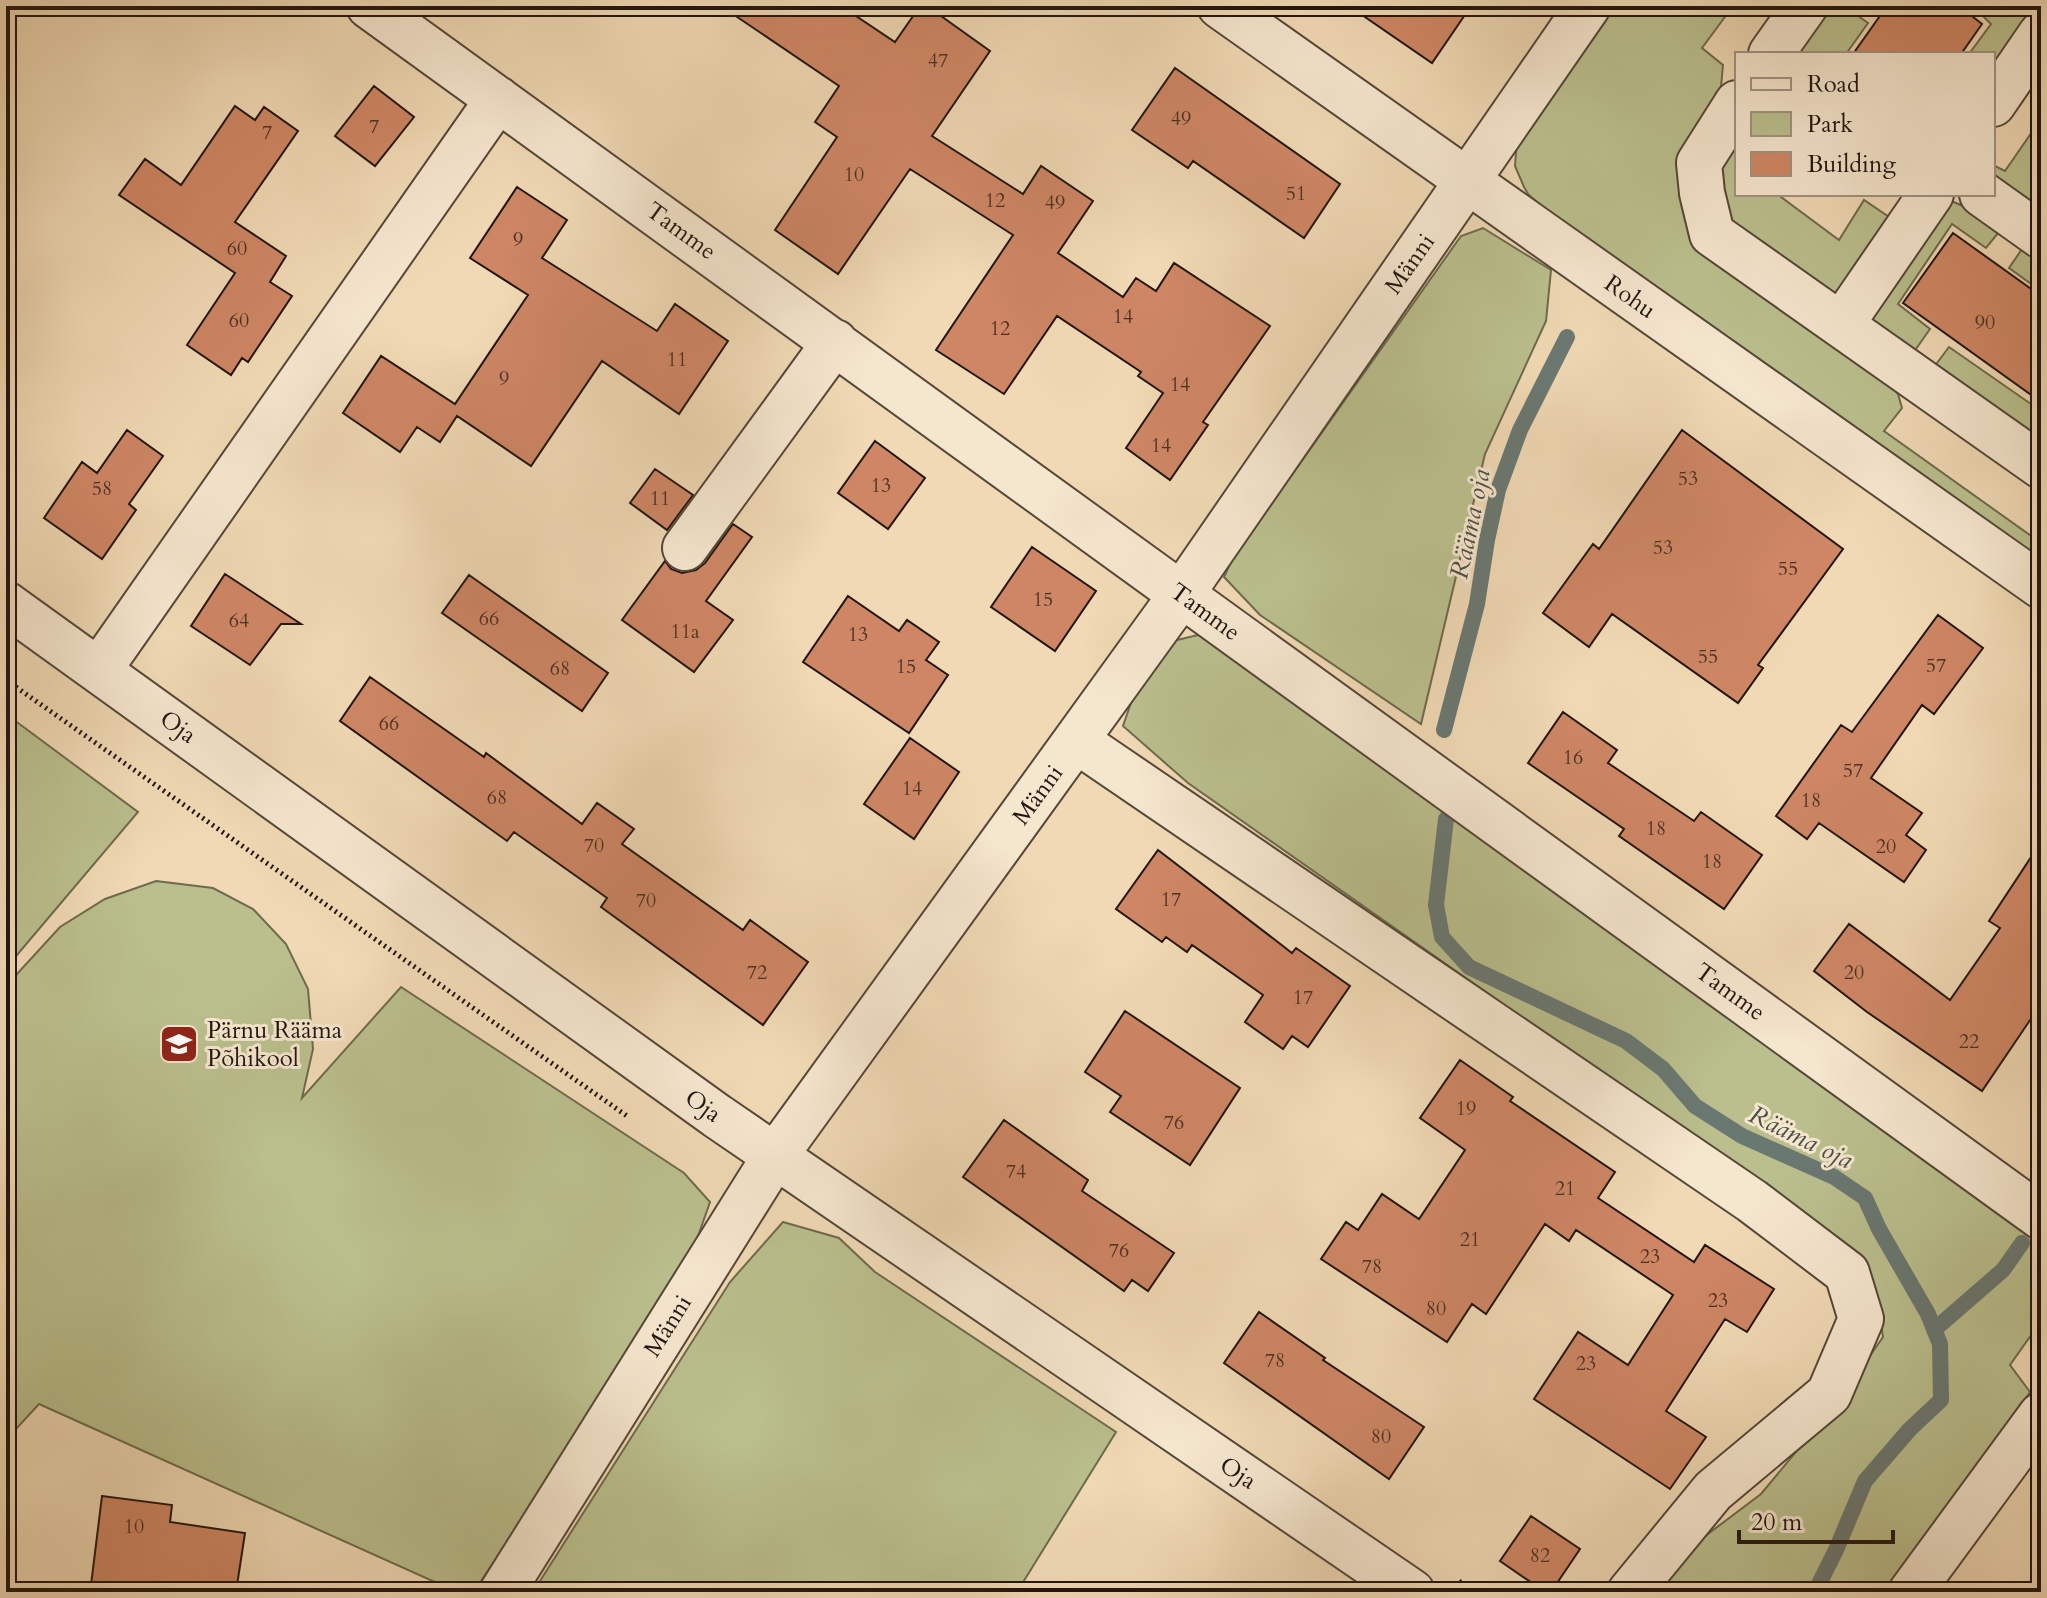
<svg xmlns="http://www.w3.org/2000/svg" width="2047" height="1598" font-family="Cardo,serif">
<style>
.green{fill:#babf8d;stroke:#6e6a4e;stroke-width:2}
.lines{fill:none;stroke-linecap:round;stroke-linejoin:round}
.stream{stroke:#6a7872;stroke-width:16}
.building{fill:#ce8664;stroke:#211610;stroke-width:2}
.minor-casing{stroke:#554739;stroke-width:48}
.path{stroke:#211610;stroke-width:5;stroke-dasharray:2 4;stroke-linecap:butt}
.minor{stroke:#f5e6ce;stroke-width:44}
.labels{text-anchor:middle;dominant-baseline:central;stroke-width:6;stroke-linejoin:round;paint-order:stroke}
.number-label{font-size:20px;fill:#4c3225}
.street-label{font-size:24px;fill:#211610;stroke:#f5e6ce}
.poi-label{font-size:24px;fill:#211610;stroke:#f5e6ce;text-anchor:start}
.water-label{font-size:26px;font-style:italic;fill:#4c4f49;stroke:#f5e6ce}
</style>
<rect width="100%" height="100%" fill="#f0d9b4"/>
<filter id="stains"><feTurbulence type="fractalNoise" baseFrequency=".0025" numOctaves="4"/><feColorMatrix values="0 0 0 0 .2 0 0 0 0 .09 0 0 0 0 .02 0 0 0 .5 -.17"/></filter>
<radialGradient id="worn" r=".72"><stop offset=".6" stop-color="#630" stop-opacity="0"/><stop offset="1" stop-color="#630" stop-opacity=".3"/></radialGradient>
<!-- green -->
<path class="green" d="M1606 6H1733L1702 48 1723 65 1720 98 1682 182 1886 378 1898 394 1902 408 1884 431 2041 543V564L1563 226 1528 194 1524 187 1515 166 1517 138Z
M1822 6H1844L1868 23 1846 54H1788Z
M1991 6H2026L2034 11 1993 74V54H1969L1991 24 1984 17Z
M2041 119V220L1993 187V165L2005 171Z
M1737 124V194H1777L1839 240 1864 200 1895 221 1844 293 1830 299 1732 230 1712 166Z
M1949 200 1963 206 1999 232 1986 248 1952 224 1898 304 1930 329 1909 359 1868 319Z
M1483 228 1551 270 1546 321 1485 454 1421 724 1260 615 1224 577 1233 558 1461 236Z
M2022 249 2041 263V291L2009 268Z
M1949 347 2041 411V425L2028 441 1931 371Z
M1202 634 2041 1231V1321L2010 1365 2030 1392 1894 1592H1657L1696 1543 1761 1494 1840 1399 1883 1337 1875 1288 1796 1210 1188 783 1123 726 1135 691 1173 641Z
M6 714 138 812 6 968Z
M156 881 213 888 253 909 286 944 308 989 313 1049 302 1098 401 987 684 1173 710 1202 689 1262 474 1592H457L39 1404 6 1440V986L60 927 105 899Z
M783 1222 839 1238 875 1272 1116 1432 1017 1592H533L730 1282Z"/>
<g class="lines">
<!-- stream -->
<path class="stream" d="M1444 730 1477 604 1487 540 1498 490 1520 430 1567 337
M1446 819 1436 905 1442 937 1469 967 1626 1041 1663 1069 1695 1106 1742 1136 1834 1177 1865 1198 1879 1229 1928 1314 1940 1344 1941 1400 1910 1429 1865 1481 1836 1550 1815 1592
M1934 1330 2003 1270 2022 1243"/>
</g>
<!-- building -->
<path class="building" d="M721 6H841L895 42 920 6H927L990 51 932 136 1023 194 1041 166 1093 201 1058 253 1123 297 1136 278 1156 291 1174 263 1270 326 1203 422 1208 425 1170 480 1126 448 1163 393 1138 376 1141 372 1057 316 1004 394 936 350 1013 235 910 169 838 274 775 230 837 137 815 122 839 86Z
M1349 6H1471L1432 63Z
M1887 6H1959L1982 24 1961 54H1853Z
M1175 68 1340 184 1304 238 1193 161 1188 168 1132 130Z
M374 86 414 117 375 166 335 136Z
M235 106 255 120 264 107 298 131 235 222 286 256 270 282 292 296 248 362 242 358 231 375 187 345 235 273 119 195 145 159 181 185Z
M517 187 567 220 542 258 657 331 675 304 728 341 679 414 602 361 531 466 457 416 440 442 417 427 400 452 343 413 381 356 455 404 528 295 470 258Z
M1953 233 2041 296V402L1903 303Z
M127 430 163 456 129 504 136 510 102 559 44 518 82 462 97 473Z
M1682 430 1843 549 1758 665 1763 668 1738 703 1612 614 1589 647 1543 613 1593 544 1599 549Z
M875 441 925 478 888 529 838 493Z
M655 469 693 495 667 530 630 503Z
M733 524 752 537 706 601 733 620 694 672 622 620 665 561 671 569 682 573 696 570 705 563Z
M1032 547 1096 591 1055 651 991 607Z
M225 574 301 624H281L250 665 191 626Z
M469 575 608 673 582 711 442 613Z
M848 596 899 631 907 620 939 642 926 660 948 675 909 733 803 662Z
M1938 615 1983 648 1934 714 1922 705 1871 778 1922 813 1906 835 1926 850 1904 882 1819 823 1807 839 1776 816 1841 725 1852 732Z
M370 677 484 757 486 753 582 824 597 803 634 829 622 844 743 930 750 920 808 962 763 1025 601 907 607 898 514 832 507 841 340 721Z
M1563 712 1617 750 1608 763 1694 821 1701 812 1762 855 1724 909 1619 836 1624 829 1528 763Z
M910 738 959 772 914 839 864 804Z
M2041 842V1004L1982 1091 1867 1012 1814 971 1849 924 1950 1000 2000 928 1989 921Z
M1158 850 1292 953 1296 948 1350 986 1308 1047 1292 1036 1283 1049 1245 1022 1263 995 1192 945 1187 952 1166 937 1162 942 1116 909Z
M1125 1011 1240 1088 1190 1165 1110 1112 1121 1096 1085 1072Z
M1460 1060 1513 1097 1510 1101 1615 1172 1598 1198 1694 1262 1705 1245 1774 1289 1747 1332 1725 1319 1666 1411 1706 1437 1670 1489 1534 1399 1578 1332 1628 1365 1673 1295 1576 1230 1569 1241 1545 1224 1486 1314 1472 1304 1447 1342 1321 1259 1346 1222 1358 1230 1382 1194 1419 1219 1465 1150 1420 1118Z
M1004 1120 1088 1180 1082 1191 1174 1253 1148 1291 1132 1280 1124 1291 963 1177Z
M1259 1312 1325 1358 1323 1360 1424 1427 1389 1479 1224 1363Z
M102 1496 172 1505 170 1522 245 1533 236 1592H148L91 1585Z
M1531 1516 1580 1549 1551 1592H1545L1500 1561Z"/>
<g class="lines">
<!-- minor casing -->
<g class="minor-casing">
<path id="minor" d="M369 6 2041 1217
M1220 6 2041 586
M1771 54 1805 6
M1737 103 1699 163 1702 193 1712 234 2041 466
M1993 104 2041 34
M1982 194 2041 236
M1841 325 1931 194
M685 548 835 342
M6 604 717 1116 1412 1592
M99 670 498 99
M1077 741 1752 1201 1847 1273 1861 1319 1829 1394 1713 1491 1630 1592
M502 1592 775 1156 1181 595 1588 6
M1911 1592 2041 1415"/>
</g>
<!-- path -->
<path class="path" d="M6 680 627 1116
M1459 1581 1474 1592"/>
<!-- minor -->
<use href="#minor" class="minor"/>
</g>
<!-- icons -->
<defs>
<g id="school-square" transform="scale(2)"><rect x="-9" y="-9" width="18" height="18" rx="4" fill="#8f2418" stroke="#f5e6ce"/><path d="M0-5L7-2L0 1L-7-2ZM-4 1L0 2.5L4 1V4Q0 6-4 4Z" fill="#fff"/></g>
</defs>
<g fill-rule="evenodd">
<use href="#school-square" x="179" y="1044"/>
</g>
<g class="labels">
<!-- number labels -->
<g class="number-label">
<text x="938" y="60">47</text>
<text x="1181" y="118">49</text>
<text x="374" y="126">7</text>
<text x="267" y="132">7</text>
<text x="854" y="174">10</text>
<text x="1296" y="193">51</text>
<text x="995" y="200">12</text>
<text x="1055" y="202">49</text>
<text x="518" y="239">9</text>
<text x="237" y="248">60</text>
<text x="1123" y="316">14</text>
<text x="239" y="320">60</text>
<text x="1985" y="322">90</text>
<text x="1000" y="328">12</text>
<text x="677" y="359">11</text>
<text x="504" y="378">9</text>
<text x="1180" y="384">14</text>
<text x="1161" y="445">14</text>
<text x="1688" y="478">53</text>
<text x="881" y="485">13</text>
<text x="102" y="488">58</text>
<text x="660" y="498">11</text>
<text x="1663" y="547">53</text>
<text x="1788" y="568">55</text>
<text x="1043" y="599">15</text>
<text x="489" y="618">66</text>
<text x="239" y="620">64</text>
<text x="685" y="631">11a</text>
<text x="858" y="634">13</text>
<text x="1708" y="656">55</text>
<text x="1936" y="665">57</text>
<text x="906" y="666">15</text>
<text x="560" y="668">68</text>
<text x="389" y="723">66</text>
<text x="1573" y="757">16</text>
<text x="1853" y="770">57</text>
<text x="912" y="788">14</text>
<text x="497" y="797">68</text>
<text x="1811" y="800">18</text>
<text x="1656" y="828">18</text>
<text x="594" y="845">70</text>
<text x="1886" y="846">20</text>
<text x="1712" y="861">18</text>
<text x="1171" y="899">17</text>
<text x="646" y="900">70</text>
<text x="757" y="972">72</text>
<text x="1854" y="972">20</text>
<text x="1303" y="997">17</text>
<text x="1969" y="1041">22</text>
<text x="1466" y="1108">19</text>
<text x="1174" y="1122">76</text>
<text x="1016" y="1171">74</text>
<text x="1565" y="1188">21</text>
<text x="1470" y="1239">21</text>
<text x="1119" y="1250">76</text>
<text x="1650" y="1256">23</text>
<text x="1372" y="1266">78</text>
<text x="1718" y="1300">23</text>
<text x="1436" y="1308">80</text>
<text x="1275" y="1360">78</text>
<text x="1586" y="1363">23</text>
<text x="1381" y="1436">80</text>
<text x="134" y="1526">10</text>
<text x="1540" y="1555">82</text>
</g>
<!-- street labels -->
<g class="street-label">
<text transform="translate(681 231) rotate(36)">Tamme</text>
<text transform="translate(1410 264) rotate(-55)">Männi</text>
<text transform="translate(1630 297) rotate(35)">Rohu</text>
<text transform="translate(1205 612) rotate(36)">Tamme</text>
<text transform="translate(178 727) rotate(36)">Oja</text>
<text transform="translate(1038 795) rotate(-54)">Männi</text>
<text transform="translate(1730 992) rotate(36)">Tamme</text>
<text transform="translate(703 1106) rotate(36)">Oja</text>
<text transform="translate(668 1326) rotate(-58)">Männi</text>
<text transform="translate(1238 1473) rotate(34)">Oja</text>
</g>
<!-- poi labels -->
<g class="poi-label">
<text x="207" y="1030">Pärnu Rääma<tspan x="207" dy="28">Põhikool</tspan></text>
</g>
<!-- water labels -->
<g class="water-label">
<text transform="translate(1470 524) rotate(-78)">Rääma oja</text>
<text transform="translate(1801 1137) rotate(26)">Rääma oja</text>
</g>
</g>
<!-- margin -->
<rect width="2047" height="1598" fill="none" stroke="#f0d9b4" stroke-width="32"/>
<rect x="8" y="8" width="2031" height="1582" fill="none" stroke="#211610" stroke-width="4"/>
<rect x="16" y="16" width="2015" height="1566" fill="none" stroke="#211610" stroke-width="2"/>
<!-- legend -->
<rect x="1735" y="52" width="260" height="144" fill="#f5e6ce" stroke="#a09382" stroke-width="2"/>
<rect x="1751" y="78" width="40" height="12" fill="#f5e6ce" stroke="#a09382" stroke-width="2"/>
<text x="1807" y="92" font-size="24" fill="#211610">Road</text>
<rect x="1751" y="112" width="40" height="24" fill="#babf8d" stroke="#a09382" stroke-width="2"/>
<text x="1807" y="132" font-size="24" fill="#211610">Park</text>
<rect x="1751" y="152" width="40" height="24" fill="#ce8664" stroke="#a09382" stroke-width="2"/>
<text x="1807" y="172" font-size="24" fill="#211610">Building</text>
<!-- scale -->
<path d="M1739 1530v12h154v-12" fill="none" stroke="#211610" stroke-width="4"/>
<text x="1751" y="1530" font-size="24" fill="#211610" stroke="#f5e6ce" stroke-width="6" paint-order="stroke">20 m</text>
<rect width="100%" height="100%" filter="url(#stains)"/>
<rect width="100%" height="100%" fill="url(#worn)"/>
</svg>
